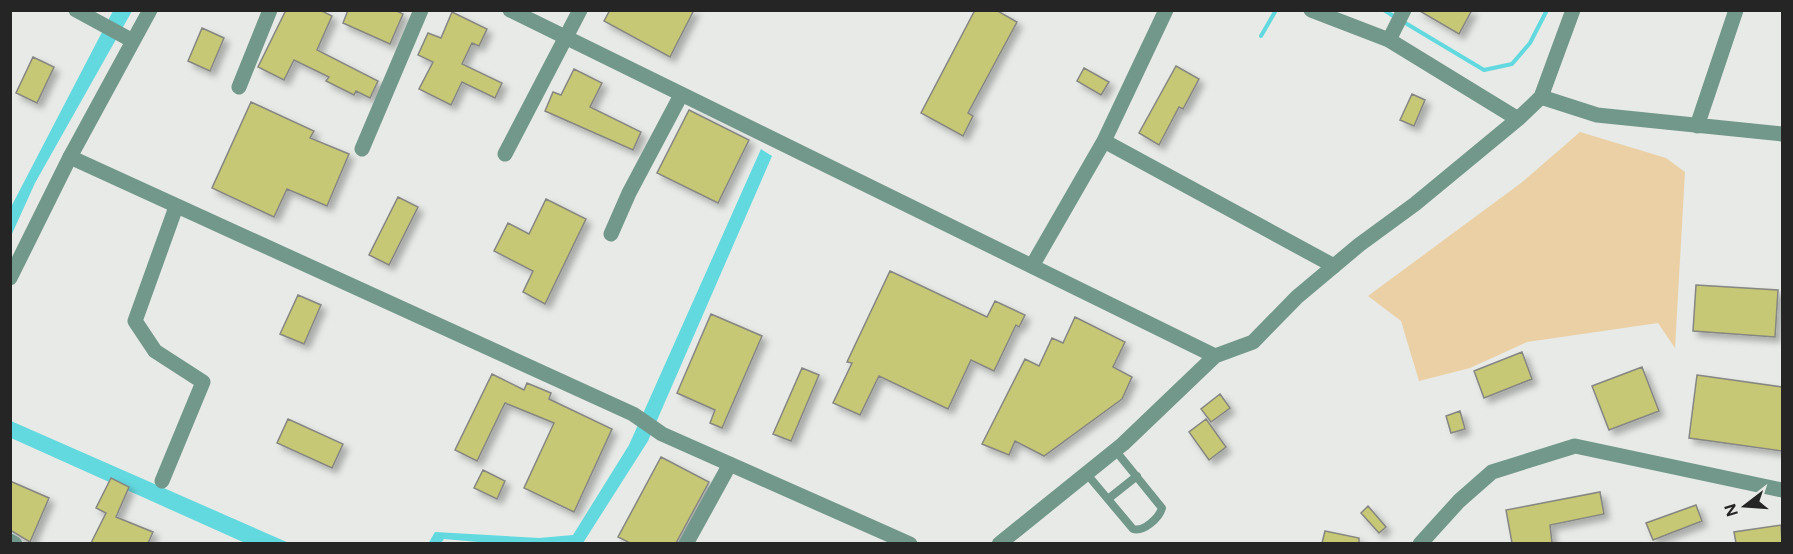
<svg xmlns="http://www.w3.org/2000/svg" width="1793" height="554" font-family="Figtree,sans-serif">
<style>
.green{fill:#ebd0a5}
.water{fill:#62d9df}
.lines{fill:none;stroke-linecap:round;stroke-linejoin:round}
.stream{stroke:#62d9df;stroke-width:4}
.building{fill:#c6c874;stroke:#868682;stroke-width:1.5;filter:url(#shadow)}
.service{stroke:#71988a;stroke-width:8}
.minor{stroke:#71988a;stroke-width:15}
.tertiary{stroke:#71988a;stroke-width:15}
</style>
<defs>
<filter id="shadow"><feDropShadow dx="5" dy="5" stdDeviation="3" flood-color="#0004"/></filter>
</defs>
<rect width="100%" height="100%" fill="#e7eae6"/>
<!-- green -->
<path class="green" d="M1580 132 1666 158 1685 172 1675 348 1658 323 1527 342 1470 368 1419 381 1401 321 1368 296 1521 183Z"/>
<!-- water -->
<path class="water" d="M113 11H132L35 183 11 236V207Z
M761 149 772 156 648 441 583 543 501 544 444 539 441 543 428 544 435 532 539 538 573 535 629 445Z
M11 421 289 543H245L11 438Z"/>
<g class="lines">
<!-- stream -->
<path class="stream" d="M1384 10 1395 17
M1402 21 1484 70 1512 64 1530 43 1547 10
M1261 36 1276 10"/>
</g>
<!-- building -->
<path class="building" d="M286 10H320L332 16 317 50 378 81 370 98 356 91 354 95 326 81 329 77 294 60 284 80 258 67Z
M348 10H395L403 14 390 44 343 23Z
M610 10H694L670 57 604 21Z
M975 10H996L1017 22 968 113 973 116 963 136 921 113Z
M1418 10H1472L1459 34Z
M452 12 487 29 479 46 472 43 462 64 502 83 495 98 462 82 451 105 419 89 433 62 418 55 428 33 441 38Z
M202 28 224 38 210 71 188 61Z
M33 57 54 67 37 103 16 93Z
M1176 66 1199 79 1183 109 1179 107 1159 145 1139 133Z
M1084 68 1109 82 1101 95 1077 81Z
M574 69 602 83 590 107 641 132 633 150 545 111 553 92 561 95Z
M1412 94 1425 100 1414 126 1400 120Z
M251 102 314 131 310 138 349 154 327 206 287 189 274 217 212 188Z
M689 110 749 140 718 203 657 173Z
M398 197 418 207 389 265 369 255Z
M546 199 586 219 545 304 523 292 533 271 494 251 508 223 529 234Z
M890 271 987 317 995 301 1025 315 1019 327 1016 325 994 371 971 360 948 409 879 376 860 415 833 403 852 363 847 362Z
M1696 285 1778 290 1775 337 1693 331Z
M298 295 321 305 304 344 280 334Z
M711 314 762 336 722 428 710 423 715 410 677 393Z
M1075 317 1125 342 1113 367 1132 377 1122 399 1044 456 1015 441 1009 455 982 444 1025 359 1039 366 1052 338 1063 343Z
M1522 352 1532 379 1484 398 1474 371Z
M1642 367 1659 411 1609 430 1592 386Z
M802 368 819 375 791 441 773 434Z
M492 374 524 390 527 383 551 393 549 399 612 429 574 512 524 488 554 423 505 403 477 461 455 450Z
M1697 375 1782 387V451L1689 438Z
M1220 394 1230 408 1211 422 1201 409Z
M1460 411 1465 429 1451 433 1446 416Z
M288 419 343 444 332 468 277 443Z
M1206 419 1226 447 1209 460 1189 432Z
M661 457 709 482 676 543H630L618 537Z
M483 470 505 481 497 499 474 488Z
M111 478 129 487 116 517 153 532 148 543H91L106 513 96 508Z
M10 481 49 498 30 542 10 530Z
M1600 492 1604 514 1550 525 1552 543H1512L1506 510Z
M1696 505 1702 521 1653 540 1646 523Z
M1368 506 1386 527 1379 533 1361 513Z
M1781 525 1782 543H1736L1734 532Z
M1325 531 1359 538V543H1322Z"/>
<g class="lines">
<!-- service -->
<path class="service" d="M1086 473 1133 529C1144 532 1159 518 1162 508L1115 450
M1108 499 1137 476"/>
<!-- minor -->
<path class="minor" d="M1389 40 1404 10
M239 87 270 10
M1541 97 1597 115 1782 134
M1697 126 1736 10
M1104 141 1166 10
M362 149 421 10
M505 154 580 10
M70 157 633 414 662 434 910 544
M611 234 629 193 681 95
M1032 266 1104 141 1334 266
M162 481 203 382 155 351 135 321 176 207
M10 541 15 544
M686 544 730 464
M1420 544 1459 501 1492 472 1575 446 1782 490"/>
<!-- tertiary -->
<path class="tertiary" d="M76 10 133 41
M510 10 1215 356
M1311 10 1389 40 1518 119
M10 278 70 157 150 10
M999 544 1123 444 1215 356 1253 342 1297 297 1359 245 1415 204 1518 119 1541 97 1573 10"/>
</g>
<!-- border -->
<rect width="1793" height="554" fill="none" stroke="#242524" stroke-width="24"/>
<!-- north arrow -->
<g transform="translate(1745 506) rotate(253)" stroke="#e7eae6" stroke-width="4.5" paint-order="stroke">
<path d="M0-4.5L10 22L0 15L-10 22Z" fill="#242524"/>
<text y="-9" font-size="16" font-weight="bold" text-anchor="middle" fill="#242524">N</text>
</g>
</svg>
